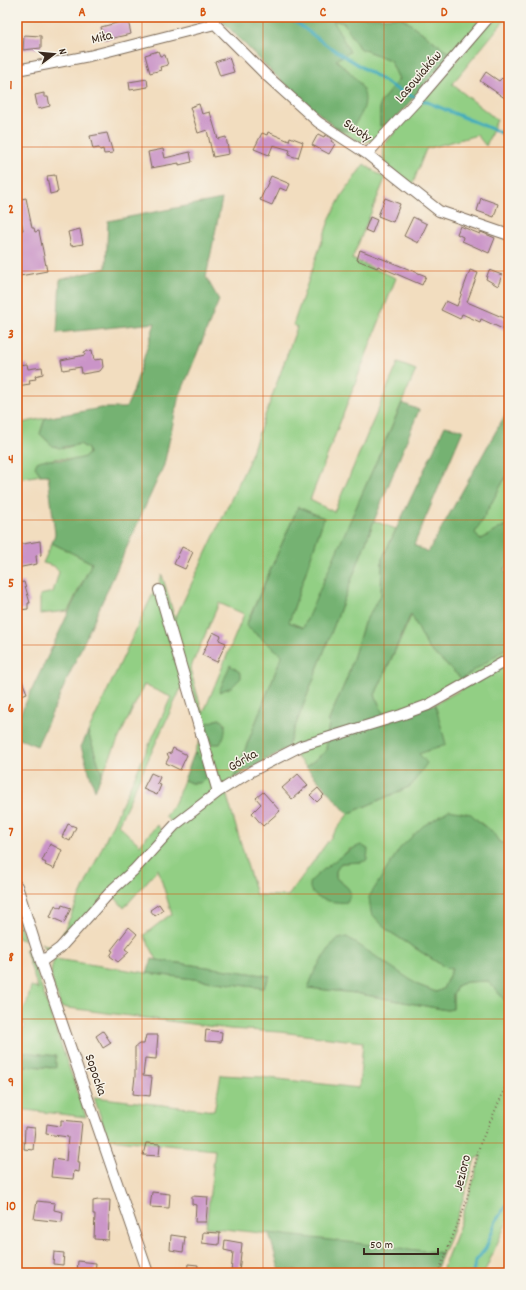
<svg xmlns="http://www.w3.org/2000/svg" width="526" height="1290" font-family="Dekko,sans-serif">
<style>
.green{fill:#92cf84;stroke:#667c51;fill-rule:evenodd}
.forest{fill:#75b272;stroke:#586e48}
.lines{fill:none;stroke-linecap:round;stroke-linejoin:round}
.stream{stroke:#3fabbd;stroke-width:3}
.building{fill:#ca94c8}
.minor-casing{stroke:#7b6956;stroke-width:12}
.path{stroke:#7b6956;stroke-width:2;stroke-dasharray:1 3;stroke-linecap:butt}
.minor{stroke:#fff;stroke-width:10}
.grid{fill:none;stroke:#d7540e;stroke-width:1;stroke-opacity:0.55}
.labels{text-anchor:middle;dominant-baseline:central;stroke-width:3;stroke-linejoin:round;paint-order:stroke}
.street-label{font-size:14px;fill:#3b2a1e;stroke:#f7f3e8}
.neatline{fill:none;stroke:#d7540e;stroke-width:1.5}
.grid-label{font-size:13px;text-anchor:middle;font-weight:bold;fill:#d7540e}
</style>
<rect width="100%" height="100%" fill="#f7f3e8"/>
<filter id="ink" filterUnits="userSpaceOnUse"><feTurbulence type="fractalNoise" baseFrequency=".025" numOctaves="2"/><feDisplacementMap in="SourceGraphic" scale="8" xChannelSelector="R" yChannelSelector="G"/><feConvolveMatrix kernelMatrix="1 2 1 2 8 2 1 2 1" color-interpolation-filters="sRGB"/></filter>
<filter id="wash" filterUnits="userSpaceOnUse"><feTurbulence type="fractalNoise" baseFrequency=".012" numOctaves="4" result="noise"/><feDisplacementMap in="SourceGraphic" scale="16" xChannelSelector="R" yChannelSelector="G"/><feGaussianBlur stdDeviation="0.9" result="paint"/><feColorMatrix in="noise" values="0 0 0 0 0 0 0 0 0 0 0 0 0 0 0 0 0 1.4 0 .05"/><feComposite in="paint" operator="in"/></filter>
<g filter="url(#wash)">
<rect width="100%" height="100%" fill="#f2ddbf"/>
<!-- green -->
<path class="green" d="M401 17H484L451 54Z
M497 17H507L452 84 497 120 486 146 477 135 426 149 412 186 384 163 383 146 487 25Z
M332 20 344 23 359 48 390 60 399 79 380 103V126L391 124C364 150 363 145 333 126L349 71 336 60Z
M364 164 385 179 352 259 396 278 310 500 334 512 398 363 416 370 304 628 289 622 324 518 298 507 246 625 282 655 234 778 221 786 159 581 162 575 175 619 248 463 297 327 293 325 330 218 342 195ZM219 603 244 614 203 714 190 669ZM219 719 223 721 226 725 206 724Z
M45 418 40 434 53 446 65 448 80 444 88 449 89 453C81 465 64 456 53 459 48 460 41 467 37 470L41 475 17 479V424Z
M509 471V523L480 540 475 533Z
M374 521 396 529 382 559 381 595 364 623 347 678 329 720 328 734 287 748Z
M52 543 92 563 68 611 40 614V595L53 592 59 572 54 566 43 563Z
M156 587 182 686 118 825 140 845 157 825 165 833 58 947 48 951 41 943 46 946H57L171 697 144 685 102 774 88 732Z
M412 614 428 648 462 679 509 646V657L440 695 385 718 375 695Z
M509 663V844L499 842C491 830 481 824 471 814L387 930 446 968 452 969 443 989 436 992 418 985 347 938 309 988 355 993 447 1010 453 1009V994L458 985 467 982 488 981 509 1005V1217L484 1273H441L459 1227 481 1156 475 1159C465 1193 458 1220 443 1253L206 1227 215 1150 108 1139 94 1097 214 1111 221 1075 260 1077 359 1088 363 1042 280 1032 230 1029 61 1007C56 991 46 973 55 959L147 973 263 988 270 976 157 960 144 935 167 917 172 915 158 869 124 908 112 894 181 823 207 804 216 801 226 791 281 757 283 762 226 793 256 895 288 896 348 814 411 786 419 754 435 704ZM351 848 362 862 341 863 336 871V878L348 888 323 898 317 897 340 858Z
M327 739 326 751 306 767 292 752Z
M199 742 214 790 173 825 165 816 174 805 184 780 191 783H200L196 753 194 754Z
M17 906 21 920 19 921 25 941 17 938Z
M25 949 29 951 86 1117 17 1109V1092L22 1093V1082L17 1077V1069L31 1066 51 1068 55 1056 17 1051V1037L26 1026 17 1019 27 1003 31 986 38 989Z"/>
<!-- forest -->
<path class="forest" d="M222 17H401L451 54 391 124 380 126V103L399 79 390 60 359 48 344 23 333 20 350 52 336 60C366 85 377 100 348 132L333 126 273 73 223 22Z
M222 199 206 277 219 300 178 400 164 465 37 746 17 738V721L92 563 52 543 55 534 48 475H41L35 467 37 462 42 460C54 459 83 463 89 453L88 449 80 444 59 448 53 446 40 434 45 418 101 408H126L133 392 155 323 57 333 60 280 106 268 108 221Z
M402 403 419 410 374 521 287 748 234 778 282 655 246 626 298 507 324 518 289 622 303 628Z
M509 408V471L475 533 480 540 509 523V566L504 569 509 576V646L462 679 428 648 411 614 375 695 385 718 435 704 446 744 419 754 427 763 411 786 348 814 306 767 326 751 329 720 347 678 364 623 381 595 382 559 445 426 463 430 414 545 428 552Z
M230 665 241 673V678L232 687 219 692Z
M219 719C229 724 225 736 220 744H212L206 724Z
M88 732 102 774 95 790 81 747Z
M196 753 204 763 207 776 200 783H191L184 780 194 754Z
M449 810 471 814 481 824 492 831 499 842 509 844V1005L488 981 467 982 458 985 453 994V1009L447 1010 355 993 308 988 315 970 335 940 347 937 418 985 436 992 443 989 452 969 446 968 387 930 371 913 369 897 400 848 423 826Z
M361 845 368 849 367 860 362 862 341 863 336 871V878L348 888 351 894 347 902C339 904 316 900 312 892 310 890 310 886 309 883 319 872 348 849 361 845Z
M152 959 157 960 270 976 263 988 147 973Z
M17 1051 56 1056V1068L31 1066 17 1069Z
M17 1077 22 1082V1093L17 1092Z
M269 1233 443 1253 435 1273H313L279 1269Z"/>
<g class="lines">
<!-- stream -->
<path class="stream" d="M289 17 325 44 398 90 509 136
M473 1273 475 1262 486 1248 496 1221 509 1201"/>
</g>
<g id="blocks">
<!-- building -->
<path class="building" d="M128 20 131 34 104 40 101 27Z
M24 35 41 36V48L23 50Z
M158 51 160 56 165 55 168 65 160 67 161 70 150 73 145 55Z
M229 57 234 72 220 76 215 62Z
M486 72 499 81 502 78 509 83V101L480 81Z
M147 79 148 87 130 90 129 82Z
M44 93V97H48L50 106 38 109 35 95Z
M199 104 202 114 210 112 218 139 226 137 229 154 213 157 207 130 198 133 190 107Z
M268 132 289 141 290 137 303 142 298 158 288 155 290 150 273 145 269 155 254 149 262 133 267 135Z
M107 133 113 153 104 154 103 149 100 150 99 148 93 149 90 136Z
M318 134 324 137 325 135 329 137 332 139 331 141 335 144 329 154 312 145Z
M163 149 165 158 190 152 192 162 179 165V163L151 168 148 152Z
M55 175 58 192 50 194 47 176Z
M271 176 290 184 287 191 280 188 272 205 260 200Z
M26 198 32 228H34L35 232 39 231 47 271 20 276 17 261V231L23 230 19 209 17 210V200Z
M385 198 400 204 393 222 378 216Z
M481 198 498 204 494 217 477 211Z
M370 217 377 220 372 233 365 230Z
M413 217 427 224 418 243 404 236Z
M460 226 480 234 481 232 495 238 489 253 462 241 463 237 457 234Z
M80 229 83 244 71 246 68 232Z
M360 250 426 276 422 285 378 266 377 268 357 260Z
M470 270 478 273 467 302 509 320V332L481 319 480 322 462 314 460 319 441 310 446 301 457 306Z
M489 270 502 275 498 286 486 279Z
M92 350 94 360 102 359 103 367 100 371 82 374 81 367 63 370 61 360 85 355 84 352Z
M27 364 28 369 42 367 43 374 35 376 36 379 29 380 30 384 17 386V365Z
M40 541 41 555 36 556 37 564 17 568V545Z
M182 547 193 552 185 569 174 564Z
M24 582 30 603H28V609L19 610 17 583Z
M213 632 221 636 219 640 226 643 217 662 202 655Z
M17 669 27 693 17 697Z
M173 748 187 755 180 770 166 763 169 757 167 754 171 753Z
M151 773 160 777 157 784 161 785 157 795 143 789Z
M298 774 308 785 292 799 282 788Z
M318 788 324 795 317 802 310 795Z
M263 792 280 811 263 826 252 813 261 804 256 798Z
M68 824 76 827 70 841 62 837Z
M50 844 62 850 54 869 45 865 46 863 42 861Z
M159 904 163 910 155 916 150 910Z
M55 905 61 908 62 905 71 908 64 923 50 917Z
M129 927 137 934 125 949 129 952 118 962 110 956 113 951 111 950Z
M206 1030 222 1032 221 1042 205 1041Z
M103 1031 111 1043 103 1048 96 1036Z
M146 1035H158L156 1059 145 1058 143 1076 152 1077 150 1096 133 1094 135 1076V1047L139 1044H144Z
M61 1120 82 1122 78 1162H80L79 1172 74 1171 73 1179 51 1177 53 1159 66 1161 68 1137 46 1134 47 1124 61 1126Z
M25 1127 35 1128 33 1150 24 1149Z
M146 1143 160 1144 159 1156 143 1155Z
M152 1192 170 1194 169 1208 150 1207Z
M192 1196 208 1197 206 1222H195L196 1205 192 1204Z
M98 1200H110L108 1240 94 1239 95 1214H93V1201Z
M37 1201 55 1203 54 1210 63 1212 62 1222 34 1219Z
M203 1232 220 1233 219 1245 202 1243Z
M171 1235 185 1237 183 1252 170 1250Z
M225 1240 242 1243 239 1273H231L233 1252 224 1250Z
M54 1252 64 1253 63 1265 53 1264Z
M78 1261 96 1263 95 1273H77Z
M188 1264 198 1265 197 1273H187Z"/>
</g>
</g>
<g filter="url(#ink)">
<use href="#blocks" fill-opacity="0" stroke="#7b6956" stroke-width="1"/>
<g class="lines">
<!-- minor casing -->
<g class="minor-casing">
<path id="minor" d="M212 17 215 24 266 75 318 122 367 154 439 211 509 235
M17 70 89 56 215 24
M367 154 422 95 489 17
M159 590 218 792
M17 886 41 962 148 1273
M41 962 60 948 113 889 134 870 175 825 218 792 252 771 301 746 401 715 428 705 509 659"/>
</g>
<!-- path -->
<path class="path" d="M438 1273 466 1203 480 1144 509 1080"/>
<!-- minor -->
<use href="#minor" class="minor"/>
</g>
</g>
<!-- grid -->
<path class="grid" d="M142 17V1273M263 17V1273M384 17V1273M17 147H509M17 271H509M17 396H509M17 520H509M17 645H509M17 770H509M17 894H509M17 1019H509M17 1143H509"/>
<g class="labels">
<!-- street labels -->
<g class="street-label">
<text transform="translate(102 38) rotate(-14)">Miła</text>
<text transform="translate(419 77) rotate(-49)">Lasowiaków</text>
<text transform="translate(357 131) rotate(34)">Swoły</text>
<text transform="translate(243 761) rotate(-30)">Górka</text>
<text transform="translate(95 1075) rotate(71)">Sopocka</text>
<text transform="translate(463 1173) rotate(-76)">Jezioro</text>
</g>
</g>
<!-- margin -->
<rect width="526" height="1290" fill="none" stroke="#f7f3e8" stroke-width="44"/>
<!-- north arrow -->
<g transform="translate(54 54) rotate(74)" stroke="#f7f3e8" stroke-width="3" paint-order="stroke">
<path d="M0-3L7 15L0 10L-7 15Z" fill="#3b2a1e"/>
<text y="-6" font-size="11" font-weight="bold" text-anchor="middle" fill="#3b2a1e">N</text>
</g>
<!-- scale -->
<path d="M364 1248v6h74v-6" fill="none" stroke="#3b2a1e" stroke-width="2"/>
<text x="370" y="1248" font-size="12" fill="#3b2a1e" stroke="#f7f3e8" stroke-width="3" paint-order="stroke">50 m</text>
<rect x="22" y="22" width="482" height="1246" class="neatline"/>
<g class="grid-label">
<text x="82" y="16">A</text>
<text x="203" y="16">B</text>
<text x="323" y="16">C</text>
<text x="444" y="16">D</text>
<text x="11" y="89">1</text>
<text x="11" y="213">2</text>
<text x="11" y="338">3</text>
<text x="11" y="463">4</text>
<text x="11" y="587">5</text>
<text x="11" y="712">6</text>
<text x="11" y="836">7</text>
<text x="11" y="961">8</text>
<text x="11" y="1086">9</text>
<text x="11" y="1210">10</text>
</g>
</svg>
